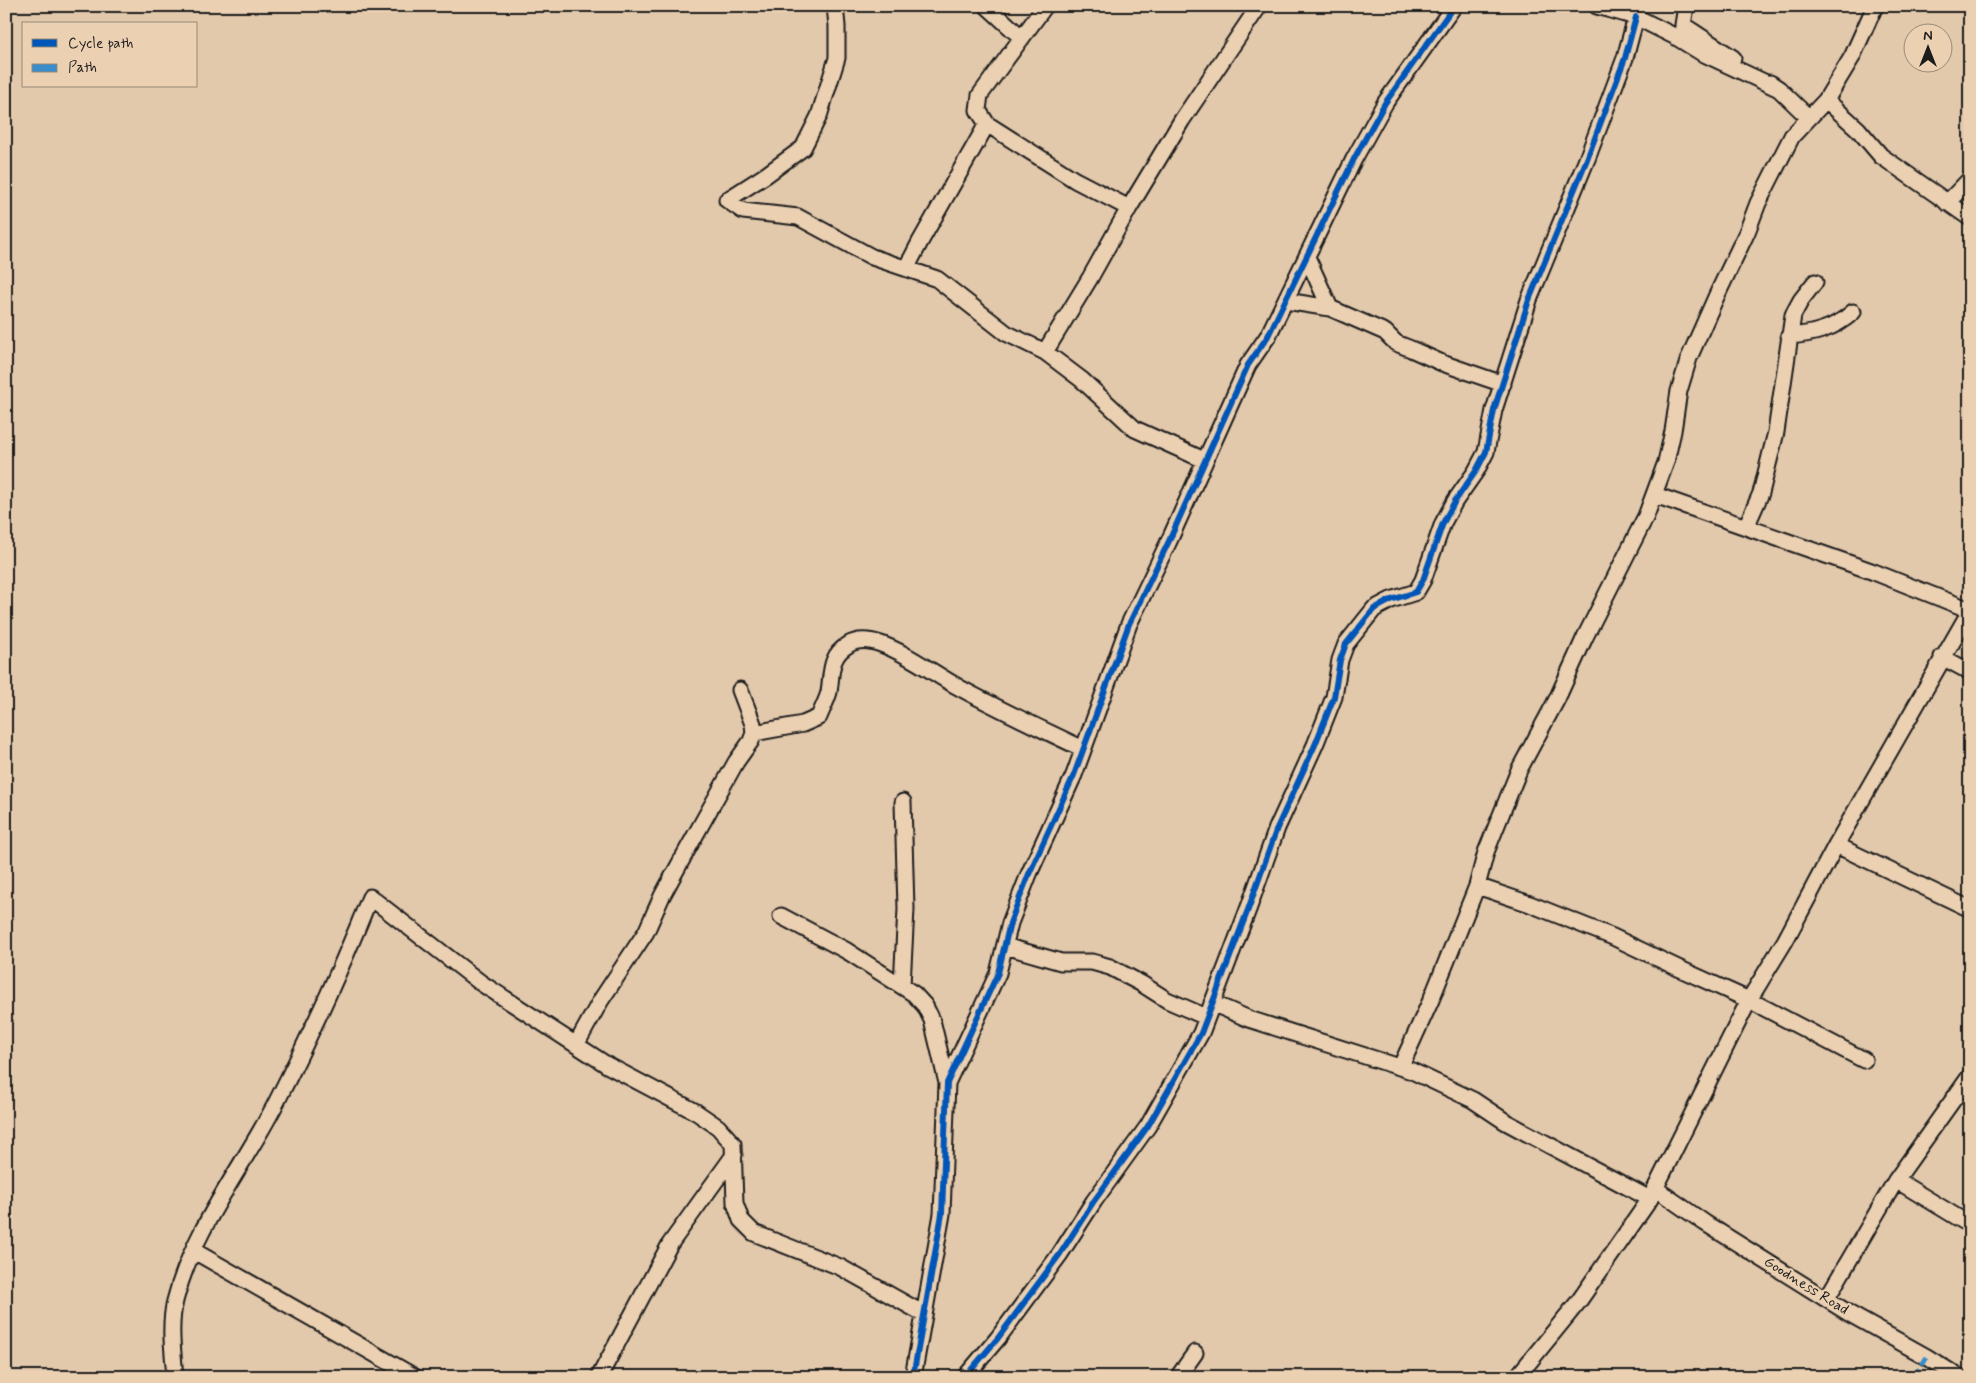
<svg xmlns="http://www.w3.org/2000/svg" width="1976" height="1383" font-family="Mynerve,sans-serif">
<style>
.lines{fill:none;stroke-linecap:round;stroke-linejoin:round}
.minor-casing{stroke:#1c1c1c;stroke-width:19}
.minor{stroke:#ebd0b2;stroke-width:15}
.quiet{stroke:#388dca;stroke-width:5;stroke-dasharray:10 5;stroke-linecap:butt}
.cycleway-casing{stroke:#ebd0b2;stroke-width:9}
.cycleway{stroke:#0057b8;stroke-width:6}
.labels{text-anchor:middle;dominant-baseline:central;stroke-width:4;stroke-linejoin:round;paint-order:stroke}
.street-label{font-size:15px;fill:#1c1c1c;stroke:#ebd0b2}
</style>
<rect width="100%" height="100%" fill="#e3c9ac"/>
<filter id="ink" filterUnits="userSpaceOnUse"><feTurbulence type="fractalNoise" baseFrequency=".02" numOctaves="2"/><feDisplacementMap in="SourceGraphic" scale="10" xChannelSelector="R" yChannelSelector="G"/><feConvolveMatrix kernelMatrix="1 2 1 2 8 2 1 2 1" color-interpolation-filters="sRGB"/></filter>
<g filter="url(#ink)">
<g class="lines">
<!-- minor casing -->
<g class="minor-casing">
<path id="minor" d="M835 6 837 26V58L819 116 803 148 766 175 727 200 743 211 798 217 872 257 937 279 1006 333 1045 352 1082 380 1135 429 1204 460
M987 6 1022 38
M1045 6 980 95 978 110 987 124 1075 180 1129 208
M1597 6 1636 17 1676 37 1702 53 1779 89
M1686 6 1683 25 1733 58
M1770 83 1779 89 1809 118
M1826 100 1858 129 1881 156 1970 218
M1947 203 1970 179
M1307 257 1330 308
M907 267 920 242 987 124
M1286 301 1330 308 1385 332 1396 343 1411 349 1442 363 1503 384
M1789 336C1814 334 1834 329 1853 312
M1045 352 1090 278 1129 208 1182 120 1259 6
M1655 495 1874 572 1970 610
M1746 527 1761 493 1776 432 1793 315 1801 300 1815 282
M1942 657 1970 672
M754 733 803 724 819 717C822 709 827 700 829 692 832 674 829 656 848 645 857 639 870 640 881 644 909 654 934 674 960 688 1000 710 1042 729 1083 749
M1836 845 1970 909
M1477 886 1530 904 1613 937 1678 968 1749 1000 1864 1060
M781 916 847 951 914 994 925 1006 932 1020 947 1083
M1005 946 1061 962H1092L1110 967 1142 984 1167 1000 1206 1017
M902 985 906 909 903 802
M1212 1003 1249 1019 1412 1071 1473 1100 1506 1122 1650 1199
M576 1045 601 1000 646 932 662 896 686 852 736 762 751 741 754 733 753 724 740 690
M1401 1066 1431 1000 1477 886 1486 852 1519 770 1557 699 1585 637 1646 516 1666 462 1673 431 1679 391 1689 358 1716 297 1747 232 1758 203 1792 136 1826 100 1852 57 1875 6
M1896 1180 1970 1225
M1656 1189 1705 1223 1850 1314 1927 1357 1959 1377
M194 1251 415 1377
M1827 1298 1896 1180 1970 1076
M175 1377C173 1352 169 1326 175 1301 193 1229 242 1169 276 1103 310 1036 342 967 370 897L481 983 607 1065 696 1112 718 1127 733 1144 735 1203 741 1220 754 1233 840 1267 924 1314
M599 1377 670 1244 734 1155
M913 1377 942 1214 947 1083 998 973 1010 923 1029 874 1074 775 1129 624 1169 541 1248 365 1268 336 1354 159 1385 103 1454 6
M965 1377 998 1338 1060 1254 1094 1201 1148 1126 1201 1033 1249 907 1277 828 1315 745 1334 697 1340 660 1346 644 1374 609 1391 600 1416 592 1423 580 1443 523 1455 501 1476 471 1486 452 1494 410 1529 300 1587 159 1625 58 1636 17
M1178 1377 1195 1353
M1517 1377 1579 1301 1650 1199 1749 1000 1785 941 1836 845 1970 611"/>
</g>
<!-- minor -->
<use href="#minor" class="minor"/>
<!-- quiet -->
<path class="quiet" d="M1914 1377 1927 1357"/>
<!-- cycleway casing -->
<g class="cycleway-casing">
<path id="cycleway" d="M913 1377 942 1214 947 1083 998 973 1010 923 1029 874 1074 775 1129 624 1169 541 1248 365 1268 336 1354 159 1385 103 1454 6
M965 1377 998 1338 1060 1254 1094 1201 1148 1126 1201 1033 1249 907 1277 828 1315 745 1334 697 1340 660 1346 644 1374 609 1391 600 1416 592 1423 580 1443 523 1455 501 1476 471 1486 452 1494 410 1529 300 1587 159 1625 58 1636 17"/>
</g>
<!-- cycleway -->
<use href="#cycleway" class="cycleway"/>
</g>
</g>
<g class="labels">
<!-- street labels -->
<g class="street-label">
<text transform="translate(1806 1286) rotate(32)">Goodness Road</text>
</g>
</g>
<!-- margin -->
<rect width="1976" height="1383" fill="none" stroke="#ebd0b2" stroke-width="25"/>
<rect x="12" y="12" width="1951" height="1358" fill="none" stroke="#1c1c1c" stroke-width="2" filter="url(#ink)"/>
<!-- legend -->
<rect x="22" y="22" width="175" height="65" fill="#ebd0b2" stroke="#988876"/>
<rect x="32" y="39" width="25" height="8" fill="#0057b8" stroke="#988876"/>
<text x="68" y="48" font-size="15" fill="#1c1c1c">Cycle path</text>
<rect x="32" y="64" width="25" height="8" fill="#388dca" stroke="#988876"/>
<text x="68" y="72" font-size="15" fill="#1c1c1c">Path</text>
<!-- north arrow -->
<g transform="translate(1928 48)"><circle r="24" fill="#ebd0b2" stroke="#988876"/>
<path d="M0-4L9 19L0 12L-9 19Z" fill="#1c1c1c"/>
<text y="-8" font-size="14" font-weight="bold" text-anchor="middle" fill="#1c1c1c">N</text>
</g>
</svg>
